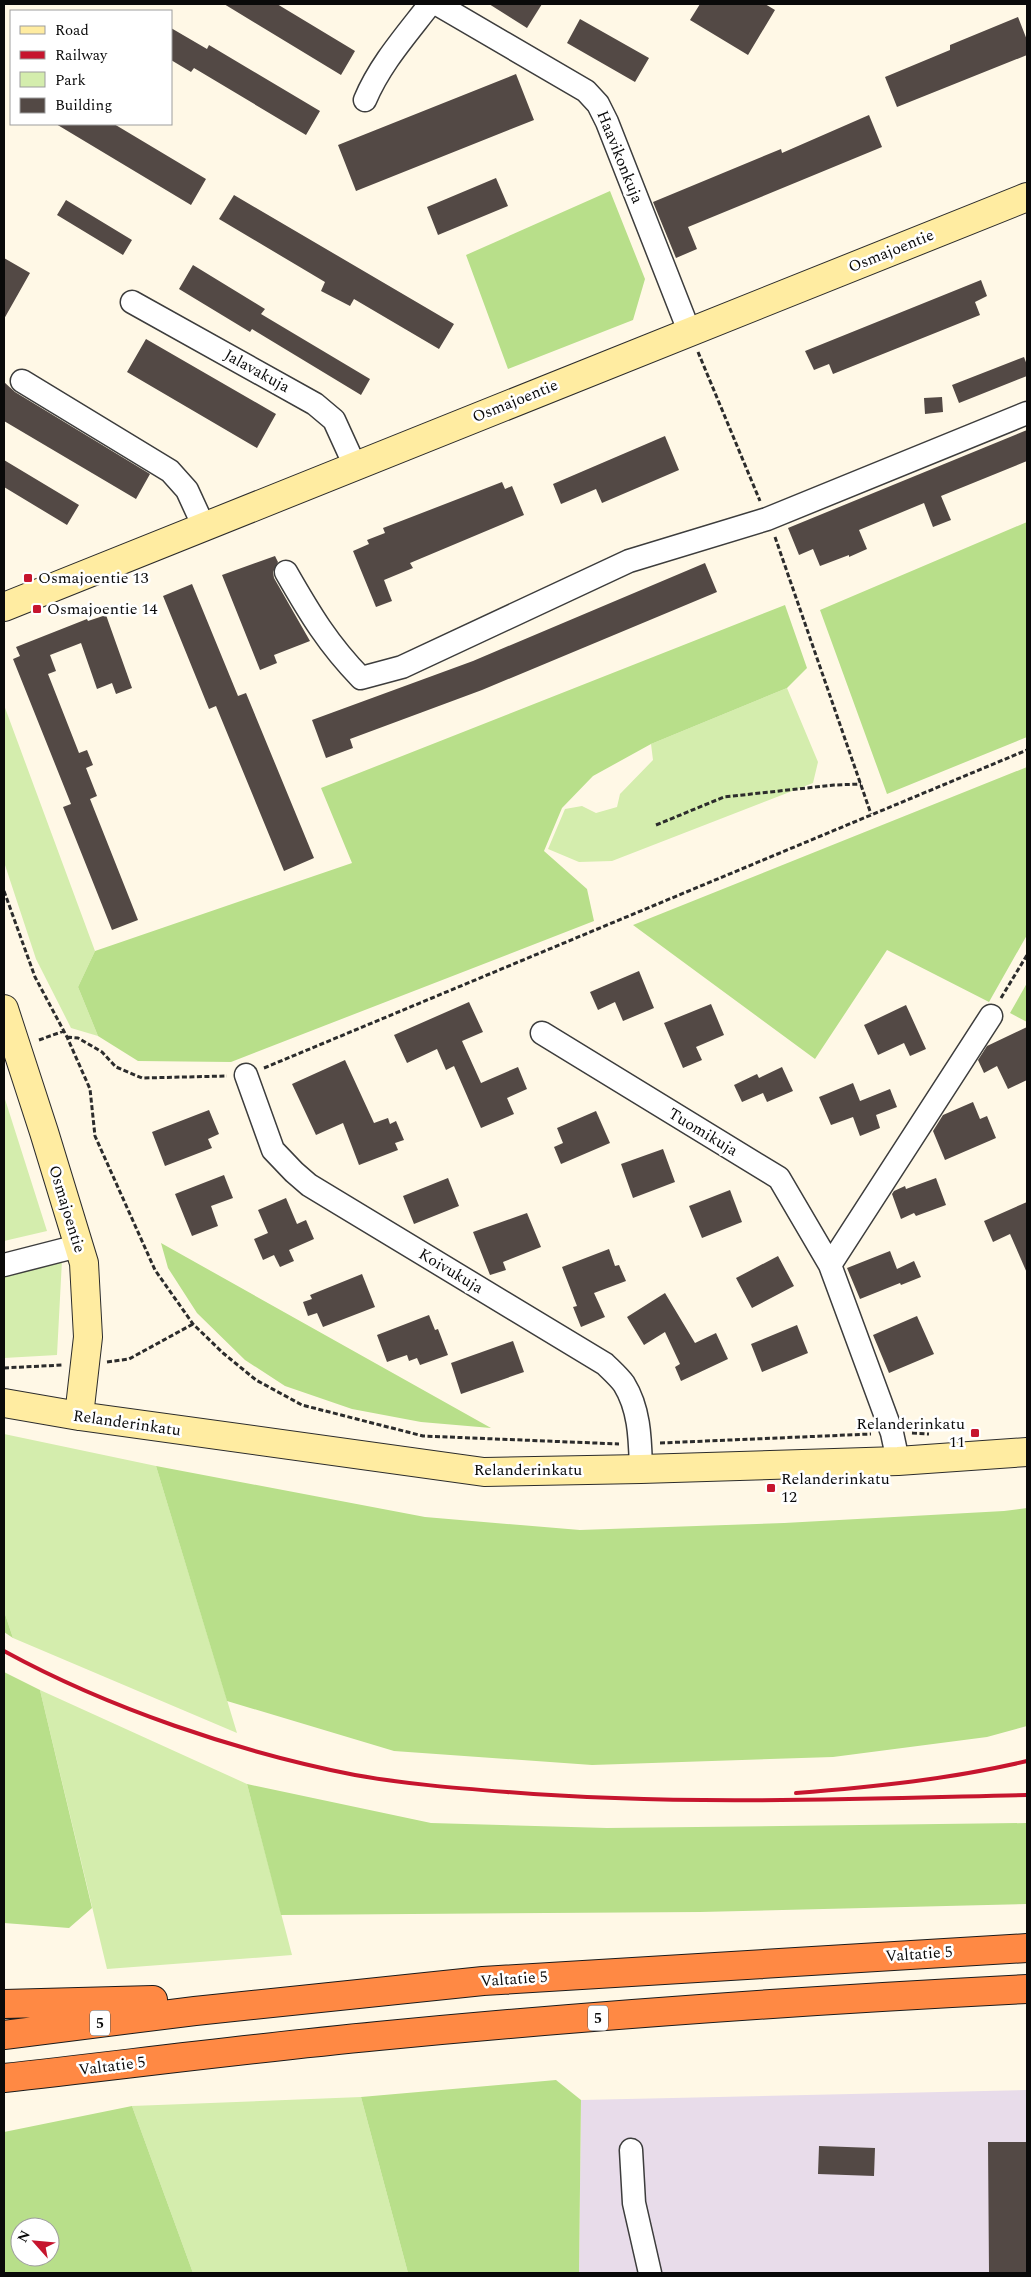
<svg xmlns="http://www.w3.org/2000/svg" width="1031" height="2277" font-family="Spectral,serif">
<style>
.industrial{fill:#e8dcea}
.green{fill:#d4edad}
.forest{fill:#b8df8a;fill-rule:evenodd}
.building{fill:#534945}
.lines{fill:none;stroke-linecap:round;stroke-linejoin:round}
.street-casing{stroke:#3d3d3d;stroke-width:25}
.secondary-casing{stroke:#2c2c2c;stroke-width:30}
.highway-casing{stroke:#1b1b1b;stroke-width:30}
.path{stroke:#2c2c2c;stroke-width:3;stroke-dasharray:5 2.5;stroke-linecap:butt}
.street{stroke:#fff;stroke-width:22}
.secondary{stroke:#ffeca1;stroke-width:28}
.highway{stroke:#ff8944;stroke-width:28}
.rail{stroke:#c6152e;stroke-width:4}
.poi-dot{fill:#c6152e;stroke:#fff;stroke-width:2}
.labels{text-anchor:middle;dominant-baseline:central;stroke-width:5;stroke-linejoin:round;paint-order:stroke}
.shield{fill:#fff;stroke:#545454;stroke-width:1}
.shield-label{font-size:15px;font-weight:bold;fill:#0a0a0a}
.street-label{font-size:16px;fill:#0a0a0a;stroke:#fff}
.poi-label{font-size:16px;fill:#0a0a0a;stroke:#fff;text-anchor:start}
</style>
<rect width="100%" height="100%" fill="#fff8e6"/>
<!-- industrial -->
<path class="industrial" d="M1027 2090V2273H579L581 2100Z"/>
<!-- green -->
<path class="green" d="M787 688 818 762 813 783 612 861 579 862 548 849 565 809 582 806 596 813 617 807 620 794 653 760 651 744Z
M4 705 95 951 78 987 98 1036 71 1028 36 959 4 862Z
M4 1096 47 1231 4 1241Z
M62 1260 57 1355 4 1358V1273Z
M4 1434 156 1466 237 1733 13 1638 4 1611Z
M40 1690 247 1784 292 1955 107 1969Z
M361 2097 408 2273H193L132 2106Z"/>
<!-- forest -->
<path class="forest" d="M610 191 645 279 633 320 508 369 466 255Z
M1027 522V737L887 794 820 610Z
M785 605 807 668 787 688 651 744 593 776 562 808 544 851 587 889 594 921 231 1062 138 1061 98 1036 78 987 95 951 352 863 321 788Z
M1027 767V935L989 1002 887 950 815 1059 633 925Z
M1027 983V1022L1010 1013Z
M161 1243 491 1428 421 1422 352 1409 285 1386 245 1360 197 1313 168 1268Z
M156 1466 425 1517 580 1530 784 1523 1004 1511 1027 1508V1726L987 1737 833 1757 592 1765 394 1751 227 1701Z
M4 1611 13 1638 4 1632Z
M4 1672 40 1690 92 1908 69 1928 4 1923Z
M247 1784 431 1823 607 1828 1027 1823V1904L700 1912 281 1915Z
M556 2080 581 2100 579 2273H408L361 2097Z
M132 2106 193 2273H4V2132ZM20 2227H50V2257H20Z"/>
<!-- building -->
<path class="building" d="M224 4H277L355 51 341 75Z
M489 4H542L527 28Z
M700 4H765L775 10 748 55 690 20Z
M1018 17 1027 40V55L897 107 885 77 950 50V45Z
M580 19 649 58 635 82 567 43Z
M171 28 207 49 209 45 320 111 306 135 194 68 191 72 171 60Z
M516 74 534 120 356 191 338 145Z
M869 115 882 147 688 227 697 249 676 258 653 202 781 149 782 153Z
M56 124H114L206 179 191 205Z
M496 178 508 206 438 235 427 207Z
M234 195 454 324 439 349 354 299 350 306 321 291 325 282 219 219Z
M66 200 132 240 123 255 57 215Z
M4 258 30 273 4 319Z
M193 265 265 309 261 314 370 379 361 395 252 329 250 332 179 289Z
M981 280 987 296 975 302 980 315 833 374 829 364 814 370 805 351Z
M146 339 276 414 257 448 127 372Z
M1024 357 1027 365V376L959 403 952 385Z
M4 382 15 392 150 474 136 499 4 421Z
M942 397 943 412 925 414 924 398Z
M1027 430V461L941 496 951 520 933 527 924 503 859 530 867 549 849 557V555L820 566 813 549 799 555 788 528Z
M665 436 679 470 602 503 596 489 561 504 553 484Z
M4 460 79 505 67 525 4 487Z
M502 482 505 489 512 486 524 515 410 563 413 568 384 580 392 601 376 607 353 551 369 544 367 540 385 533 383 528Z
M275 556 278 562 273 572 274 578 310 641 274 655 277 663 260 670 222 575Z
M705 563 717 592 482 690 350 739 353 748 326 758 312 720 473 661Z
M192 584 238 696 246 693 314 858 284 871 216 706 209 709 163 596Z
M106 615 132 688 116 694 112 683 97 689 81 643 50 655 56 671 48 674 79 753 87 750 93 765 86 768 97 796 90 799 138 920 112 930 63 807 71 804 13 659 20 656 16 647 87 619 88 621Z
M639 971 654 1008 623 1021 615 1002 598 1010 590 992Z
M469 1002 483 1032 462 1041 481 1083 518 1067 527 1089 507 1098 514 1114 481 1128 454 1066 446 1070 437 1049 407 1063 394 1035Z
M711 1004 724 1035 696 1047 702 1060 683 1068 664 1023Z
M906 1005 926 1049 910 1056 904 1043 878 1055 864 1025Z
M1027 1027V1080L1008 1089 997 1066 984 1073 978 1060 987 1046Z
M345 1060 374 1123 388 1118 390 1124 396 1121 404 1140 395 1143 398 1150 359 1165 343 1123 316 1135 292 1084Z
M782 1067 793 1091 767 1102 763 1093 742 1102 734 1085 757 1074 759 1078Z
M853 1083 860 1101 890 1089 897 1107 876 1115 880 1128 860 1136 853 1117 831 1125 819 1097Z
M973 1102 980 1119 987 1116 996 1138 945 1160 933 1131 943 1115Z
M209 1110 219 1134 208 1139 212 1148 165 1166 152 1132Z
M596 1111 610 1143 561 1164 554 1147 563 1143 557 1128Z
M663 1149 675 1182 633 1198 621 1164Z
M224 1175 233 1198 211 1206 218 1226 192 1236 175 1194Z
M448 1178 459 1206 414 1224 403 1196Z
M936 1178 946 1205 916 1216 914 1213 901 1219 892 1194 894 1191 905 1186 906 1189Z
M730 1190 742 1222 702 1238 689 1206Z
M286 1198 297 1224 306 1220 314 1239 289 1250 294 1261 280 1267 274 1255 263 1260 254 1239 268 1233 258 1210Z
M1027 1202V1273L1010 1234 993 1242 984 1221Z
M527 1213 541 1247 503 1262 506 1270 490 1275 473 1232Z
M609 1249 615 1266 619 1265 626 1281 594 1293 605 1317 581 1327 573 1307 577 1306 562 1267Z
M890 1251 897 1269 914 1261 921 1277 901 1285 900 1283 860 1299 847 1268Z
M778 1256 794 1286 752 1308 736 1278Z
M362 1274 375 1307 323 1327 317 1313 308 1316 303 1302 312 1299 310 1295Z
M665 1293 695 1343 716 1333 728 1359 681 1381 675 1367 680 1364 665 1332 644 1345 627 1317Z
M429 1315 435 1330 438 1329 448 1355 420 1365 417 1358 409 1361 407 1355 387 1362 377 1335Z
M917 1316 934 1354 889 1373 873 1335Z
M797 1325 808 1353 762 1372 751 1344Z
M513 1341 524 1372 461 1394 451 1363Z
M988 2142H1027V2273H989Z
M819 2146 875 2148 874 2176 818 2174Z"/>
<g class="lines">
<!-- street casing -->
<g class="street-casing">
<path id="street" d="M437 4 586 91 598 104 607 122 689 331
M365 100C380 64 407 34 430 4
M132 302 315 404 334 420 355 466
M22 381 170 471 187 490 204 527
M286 572C310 614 328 644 361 678L402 667 629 561 767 519 1027 413
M542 1033 779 1178 830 1265 892 1433 898 1461
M246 1075 273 1150 294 1172 309 1185 605 1364C611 1370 619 1377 624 1384 640 1410 640 1440 641 1469
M4 1265 78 1246
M830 1265 991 1016
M631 2150 634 2203 650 2273"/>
</g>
<!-- secondary casing -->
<g class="secondary-casing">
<path id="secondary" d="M4 607 1027 197
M4 1009 44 1132 84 1263 88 1337 79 1416
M4 1403 79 1416 484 1472 641 1469 898 1461 1027 1452"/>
</g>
<!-- highway casing -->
<g class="highway-casing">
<path id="highway" d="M4 2004 153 2000
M4 2035 195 2011 483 1981 1027 1948
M4 2078C129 2064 253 2048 378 2036 594 2015 811 2000 1027 1989"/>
</g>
<!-- path -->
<path class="path" d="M698 352 760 501
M775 537 871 814
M656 825 724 797 834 785 861 784
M4 891 35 977 67 1037 90 1089 95 1136 155 1270 193 1324 223 1353 256 1380 302 1405 423 1436 619 1444
M1001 998 1027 955
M67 1037 78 1038 102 1052 116 1067 142 1078 227 1076
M39 1040 64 1031
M264 1068 1027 750
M107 1362 129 1359 193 1324
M4 1368 63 1365
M912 1433 929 1434
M660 1443 871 1434"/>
<!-- street -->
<use href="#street" class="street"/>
<!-- secondary -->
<use href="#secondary" class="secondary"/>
<!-- highway -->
<use href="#highway" class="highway"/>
<!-- rail -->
<path class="rail" d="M4 1651C108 1708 238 1752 355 1775 405 1784 456 1788 507 1792 680 1806 854 1799 1027 1795
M796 1793C874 1787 951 1779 1027 1761"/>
</g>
<!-- markers -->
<g class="poi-dot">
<rect x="23" y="573" width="10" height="10" rx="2.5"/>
<rect x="32" y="604" width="10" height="10" rx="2.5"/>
<rect x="970" y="1428" width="10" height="10" rx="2.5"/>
<rect x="766" y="1483" width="10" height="10" rx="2.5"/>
</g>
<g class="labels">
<!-- shield labels -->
<g class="shield">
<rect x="588" y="2005.5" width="20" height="25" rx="4"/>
<rect x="90" y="2010.5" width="20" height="25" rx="4"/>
</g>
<g class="shield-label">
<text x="598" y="2018">5</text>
<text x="100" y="2023">5</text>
</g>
<!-- street labels -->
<g class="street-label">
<text transform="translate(620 157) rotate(68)">Haavikonkuja</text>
<text transform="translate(891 251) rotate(-22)">Osmajoentie</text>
<text transform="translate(257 371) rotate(29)">Jalavakuja</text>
<text transform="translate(515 401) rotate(-22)">Osmajoentie</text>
<text transform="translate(703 1132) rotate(31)">Tuomikuja</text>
<text transform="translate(67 1209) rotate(73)">Osmajoentie</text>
<text transform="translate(451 1271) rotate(31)">Koivukuja</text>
<text transform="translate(127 1423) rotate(8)">Relanderinkatu</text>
<text x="528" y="1470">Relanderinkatu</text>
<text transform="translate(919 1954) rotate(-4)">Valtatie 5</text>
<text transform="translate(514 1979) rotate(-4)">Valtatie 5</text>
<text transform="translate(112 2066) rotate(-7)">Valtatie 5</text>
</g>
<!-- poi labels -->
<g class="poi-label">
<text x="38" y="578">Osmajoentie 13</text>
<text x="47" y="609">Osmajoentie 14</text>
<text x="965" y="1424" text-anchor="end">Relanderinkatu<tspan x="965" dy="18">11</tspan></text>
<text x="781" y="1479">Relanderinkatu<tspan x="781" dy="18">12</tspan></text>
</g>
</g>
<!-- border -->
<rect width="1031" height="2277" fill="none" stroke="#0a0a0a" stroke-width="10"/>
<!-- legend -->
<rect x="10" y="10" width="162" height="115" fill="#ffffff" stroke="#9d9d9d"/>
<rect x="20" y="26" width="25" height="8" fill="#ffeca1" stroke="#9d9d9d"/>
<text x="55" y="35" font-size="15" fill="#0a0a0a">Road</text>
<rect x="20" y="51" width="25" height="8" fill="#c6152e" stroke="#9d9d9d"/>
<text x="55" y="60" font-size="15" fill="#0a0a0a">Railway</text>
<rect x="20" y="72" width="25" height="15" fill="#d4edad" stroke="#9d9d9d"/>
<text x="55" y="85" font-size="15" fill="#0a0a0a">Park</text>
<rect x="20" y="98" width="25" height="15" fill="#534945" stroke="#9d9d9d"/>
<text x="55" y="110" font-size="15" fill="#0a0a0a">Building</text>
<!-- north arrow -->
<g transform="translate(35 2242) rotate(297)"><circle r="24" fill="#ffffff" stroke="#9d9d9d"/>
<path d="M0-4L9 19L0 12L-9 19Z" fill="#c6152e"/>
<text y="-8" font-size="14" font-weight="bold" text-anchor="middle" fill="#0a0a0a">N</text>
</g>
</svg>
